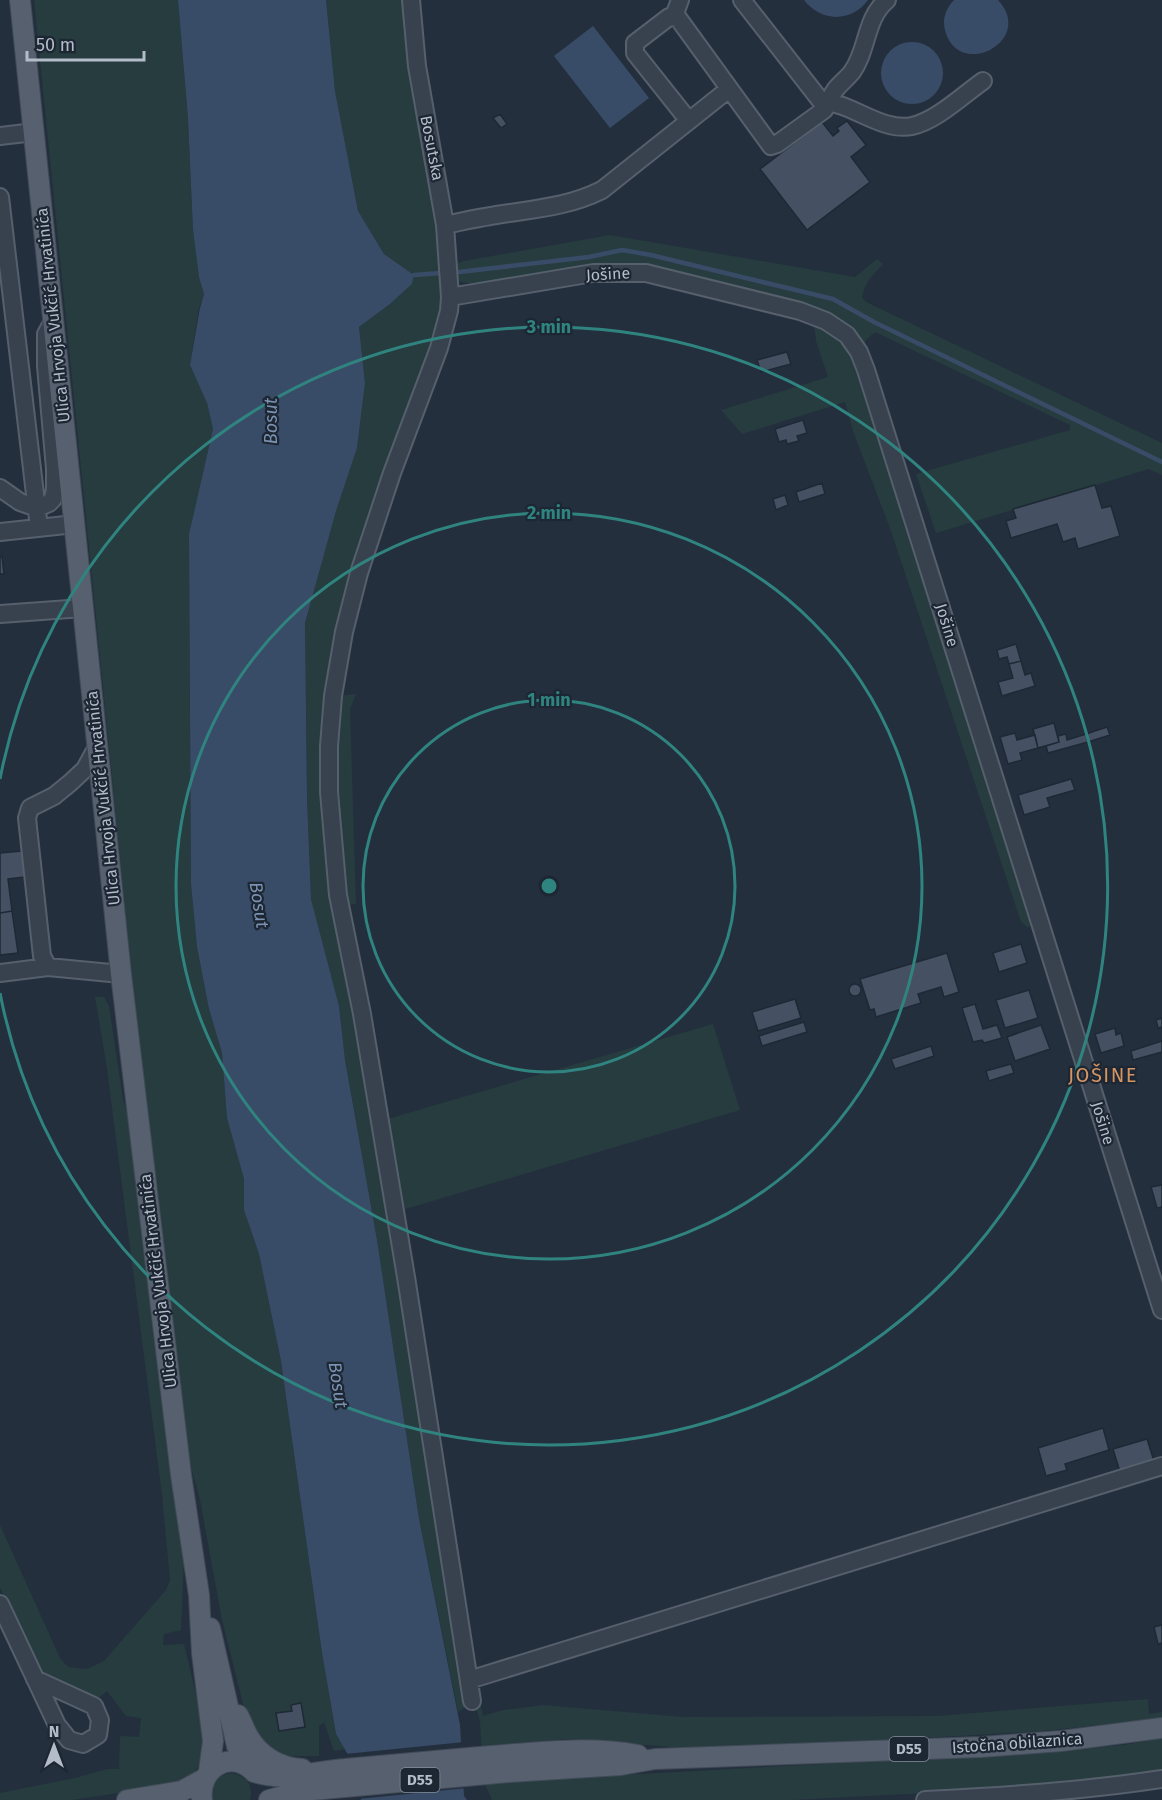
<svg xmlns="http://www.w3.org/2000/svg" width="1162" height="1800" font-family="'Fira Sans',sans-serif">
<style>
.green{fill:#263c3f}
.water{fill:#394c67}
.pier{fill:#242f3e}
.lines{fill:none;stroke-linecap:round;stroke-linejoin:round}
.stream{stroke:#394c67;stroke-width:4.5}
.building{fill:#455162;stroke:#1f2835;stroke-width:1.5}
.minor-casing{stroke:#565f6c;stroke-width:20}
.major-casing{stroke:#414a57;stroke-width:22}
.minor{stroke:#38414e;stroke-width:16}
.major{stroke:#56606e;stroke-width:20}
.ring{fill:none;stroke:#308480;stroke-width:3}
.labels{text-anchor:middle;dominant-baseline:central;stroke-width:4.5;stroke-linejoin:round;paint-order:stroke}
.shield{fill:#1d2633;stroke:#878f9c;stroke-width:1.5}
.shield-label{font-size:15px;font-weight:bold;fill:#b4bcc9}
.street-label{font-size:16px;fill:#b4bcc9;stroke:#1d2633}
.water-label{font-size:18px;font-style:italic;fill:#7c92b1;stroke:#1d2633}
.quarter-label{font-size:20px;letter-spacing:1.5px;fill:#d59563;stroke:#1d2633}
.centre{fill:#308480;stroke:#1d2633;stroke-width:3}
.ring-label{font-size:18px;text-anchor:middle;font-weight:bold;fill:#308480;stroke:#1d2633;stroke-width:4.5;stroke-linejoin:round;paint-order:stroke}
</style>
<rect width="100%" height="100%" fill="#242f3e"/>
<!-- green -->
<path class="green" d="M34 0H178L188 118 193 230 199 277 204 294 199 308 190 365 207 403 213 429 189 534 191 884 197 947 209 1009 222 1053 227 1118 244 1179V1210L259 1254 281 1361 322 1653 336 1734 345 1749 334 1751 324 1722 319 1726V1756H287L286 1759 267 1750 249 1727 222 1620 200 1500 189 1460 160 1237 134 995Z
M326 0H404L438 212 442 299 437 330 359 547 343 605 324 717 376 1131 466 1701 464 1708 458 1712 419 1519 377 1240 345 1060 339 1006 311 899 307 799 305 623 336 511 357 448 365 383 359 327 390 304 412 284 414 275 384 254 358 211 335 91Z
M610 235 855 277 877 259 883 264C873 275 864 283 862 298L866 302 1162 443V475L1149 469 936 533 916 474 1070 430V425L875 332 866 340 863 346 843 324 663 269 629 263 611 264 476 285 458 281 455 264 464 261Z
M814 323 844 340 853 352 1032 923V926L1027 927 1021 922 891 531 853 431 845 402 742 434 721 410 828 377 816 341Z
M356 694 350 709 356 904 345 905 333 769 338 696Z
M95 997H104L109 1006 123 1099 130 1123 184 1558 181 1630 164 1634 163 1645 184 1644 201 1716 202 1750 200 1763 195 1772 189 1777 178 1784 72 1800H0V1793L75 1778 107 1769H119L120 1736 139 1737 141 1718 126 1716 107 1691 96 1700 45 1676 40 1669 0 1587V1525L60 1658 68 1667 87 1669 104 1661 166 1590 170 1580 162 1495 107 1069Z
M713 1024 740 1110 402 1210 384 1120Z
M476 1682 483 1716 503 1710 543 1705 683 1717 936 1716 1148 1699 1149 1714 1162 1712V1718L1043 1731 783 1746 684 1748 571 1739 489 1745 486 1749 494 1782 1043 1752 1124 1745 1162 1738V1773L1004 1789 792 1800H492L484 1782 480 1722 476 1707Z
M232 1773C246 1776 254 1785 250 1800H212C209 1785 216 1775 232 1773Z"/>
<!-- water -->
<path class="water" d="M178 0H326L335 91 358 211 384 254 414 275 412 284 390 304 359 327 365 383 357 448 336 511 305 623 307 799 311 899 339 1006 345 1060 377 1240 419 1519 460 1725 464 1796 467 1800H361L351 1760 336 1734 322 1653 281 1361 259 1254 244 1210V1179L227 1118 222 1053 209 1009 197 947 191 884 189 534 213 429 207 403 190 365 200 308 204 294 199 277 193 230 188 118Z
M804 0H868C851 23 821 22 804 0Z
M954 0H998C1036 41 958 81 945 30 942 19 946 8 954 0Z
M593 26 649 98 610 128 554 56Z
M881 73a31 31 0 1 1 62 0a31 31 0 1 1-62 0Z"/>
<!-- pier -->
<path class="pier" d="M464 1742 467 1788 358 1799 349 1761 345 1754Z"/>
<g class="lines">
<!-- stream -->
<path class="stream" d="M459 272 589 257 622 250 651 255 833 299 874 322 1162 462
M414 275 441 273"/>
</g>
<!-- building -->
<path class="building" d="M500 114 507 124 501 128 493 118Z
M847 121 866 145 851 157 870 182 807 230 760 169 822 122 833 136 839 131 837 128Z
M787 352 791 364 761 372 757 360Z
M803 420 807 433 797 436 799 441 787 444 786 440 779 442 775 429Z
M822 483 825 494 799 502 796 492Z
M1095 485 1102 508 1111 506 1120 536 1078 549 1075 538 1063 542 1057 524 1011 538 1006 521 1016 518 1013 509Z
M785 495 788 505 776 510 773 499Z
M2 556 4 574H0V557Z
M1016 644 1021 661 1009 664 1007 657 999 659 997 650Z
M1021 661 1025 675 1031 673 1035 686 1002 696 998 682 1013 678 1009 664Z
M1054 723 1059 742 1038 748 1033 729Z
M1107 727 1110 735 1088 742 1086 734Z
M1015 733 1017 740 1035 735 1038 748 1020 753 1022 760 1008 764 1000 737Z
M1066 734 1067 740 1086 734 1088 742 1048 753 1046 746 1059 742 1058 736Z
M1071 779 1075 790 1047 798 1050 807 1024 815 1018 795Z
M22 851 25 877 8 879 12 911 0 913V853Z
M12 911 18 953 0 955V913Z
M1021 944 1027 963 999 972 993 953Z
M947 953 959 992 944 997 941 987 918 994 921 1003 876 1017 874 1009 870 1010 860 979Z
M849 990a6 6 0 1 1 12 0a6 6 0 1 1-12 0Z
M1029 990 1038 1018 1005 1028 996 1000Z
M795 999 801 1018 758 1031 752 1012Z
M975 1004 983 1029 997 1025 1002 1038 984 1043 982 1040 973 1042 962 1008Z
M1162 1018V1027L1158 1028 1156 1020Z
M804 1022 807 1032 762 1046 759 1036Z
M1041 1025 1050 1049 1015 1061 1007 1037Z
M1115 1028 1116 1035 1121 1033 1124 1046 1101 1053 1095 1034Z
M1162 1041V1052L1133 1060 1131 1051Z
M931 1046 934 1056 895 1069 891 1059Z
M1011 1064 1014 1073 989 1081 986 1071Z
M1162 1185V1207L1157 1208 1151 1187Z
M1103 1428 1109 1450 1065 1464 1067 1470 1046 1476 1038 1448Z
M1147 1439 1154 1461 1120 1472 1113 1449Z
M1162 1625V1643L1158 1644 1154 1627Z
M301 1703 305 1727 279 1731 276 1713 292 1711 291 1705Z"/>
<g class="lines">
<!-- minor casing -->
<g class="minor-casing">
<path id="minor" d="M411 0 417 66 445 225 450 297 449 311 439 348 392 473 359 573 344 632 333 696 329 746V792L338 895 362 1014 406 1277 472 1701
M674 16 680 0
M829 102C833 88 843 83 852 72 868 50 865 18 887 0
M824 105C842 96 880 133 912 126 936 121 963 95 983 81
M689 121 635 53V43L669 17 678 18 771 146 777 144 824 110V105L742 0
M0 136 34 132
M0 197 39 528
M445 225C460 222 476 218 491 216 530 209 566 208 602 190L729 89
M450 297 593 273H646L800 311 826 321 847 335 859 352 866 370 1162 1310
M0 488 20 502 37 508 49 503 53 499 55 489V469L46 366V334L52 323
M0 532 75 524
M0 614 83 608
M48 967 42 956 27 818 30 808 54 796 70 783 85 769 97 747
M0 973 48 967 121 974
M0 1604 57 1725 69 1740 83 1744 98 1735 100 1720 94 1706 35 1679
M469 1680 1162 1466
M925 1800C1004 1796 1083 1791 1162 1779"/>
</g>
<!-- major casing -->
<g class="major-casing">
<path id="major" d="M20 0 121 974 181 1475 199 1595 202 1653 213 1741 209 1771
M210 1628 237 1746 247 1766
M238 1715C242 1722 244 1729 248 1736 259 1756 280 1768 302 1769
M254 1772C284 1782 315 1771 345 1769 394 1765 442 1760 491 1756 539 1752 590 1746 638 1755
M127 1800 182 1791 204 1779
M202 1800C198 1770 228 1749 252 1770
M269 1800 301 1791 510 1772 621 1765 655 1759 981 1747 1061 1741 1162 1728"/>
</g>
<!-- minor -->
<use href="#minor" class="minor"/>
<!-- major -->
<use href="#major" class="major"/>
</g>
<!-- distance rings -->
<g class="ring">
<circle cx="549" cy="886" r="186"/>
<circle cx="549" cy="886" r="373"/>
<path d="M0 779A559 559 0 1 1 0 993"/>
</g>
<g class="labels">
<!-- shield labels -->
<g class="shield">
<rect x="889.5" y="1737" width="39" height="24" rx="4.5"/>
<rect x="400.5" y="1768" width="39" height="24" rx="4.5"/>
</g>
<g class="shield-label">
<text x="909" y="1749">D55</text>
<text x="420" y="1780">D55</text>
</g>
<!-- street labels -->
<g class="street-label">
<text transform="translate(432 148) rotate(79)">Bosutska</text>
<text transform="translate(608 274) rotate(-3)">Jošine</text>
<text transform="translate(53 315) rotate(-96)">Ulica Hrvoja Vukčić Hrvatinića</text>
<text transform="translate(947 625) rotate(73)">Jošine</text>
<text transform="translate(103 798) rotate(-96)">Ulica Hrvoja Vukčić Hrvatinića</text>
<text transform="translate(1103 1123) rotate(73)">Jošine</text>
<text transform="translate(158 1281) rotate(-97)">Ulica Hrvoja Vukčić Hrvatinića</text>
<text transform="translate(1017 1743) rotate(-4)">Istočna obilaznica</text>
</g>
<!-- water labels -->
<g class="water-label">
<text transform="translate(271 421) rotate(-90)">Bosut</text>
<text transform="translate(259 905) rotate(81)">Bosut</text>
<text transform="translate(338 1385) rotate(81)">Bosut</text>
</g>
<!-- quarter labels -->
<g class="quarter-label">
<text x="1103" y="1075">JOŠINE</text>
</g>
</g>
<circle cx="549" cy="886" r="9" class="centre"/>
<g class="ring-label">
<text x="549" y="333">3 min</text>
<text x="549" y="519">2 min</text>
<text x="549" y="706">1 min</text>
</g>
<!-- north arrow -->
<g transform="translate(54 1746)" stroke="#1d2633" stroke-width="4.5" paint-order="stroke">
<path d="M0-4.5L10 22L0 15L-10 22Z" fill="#b4bcc9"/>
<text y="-9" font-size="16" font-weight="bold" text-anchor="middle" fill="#b4bcc9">N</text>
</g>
<!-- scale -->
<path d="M27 51v9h117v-9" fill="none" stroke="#b4bcc9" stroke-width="3"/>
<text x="36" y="51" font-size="18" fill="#b4bcc9" stroke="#1d2633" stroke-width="4.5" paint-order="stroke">50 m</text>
</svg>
